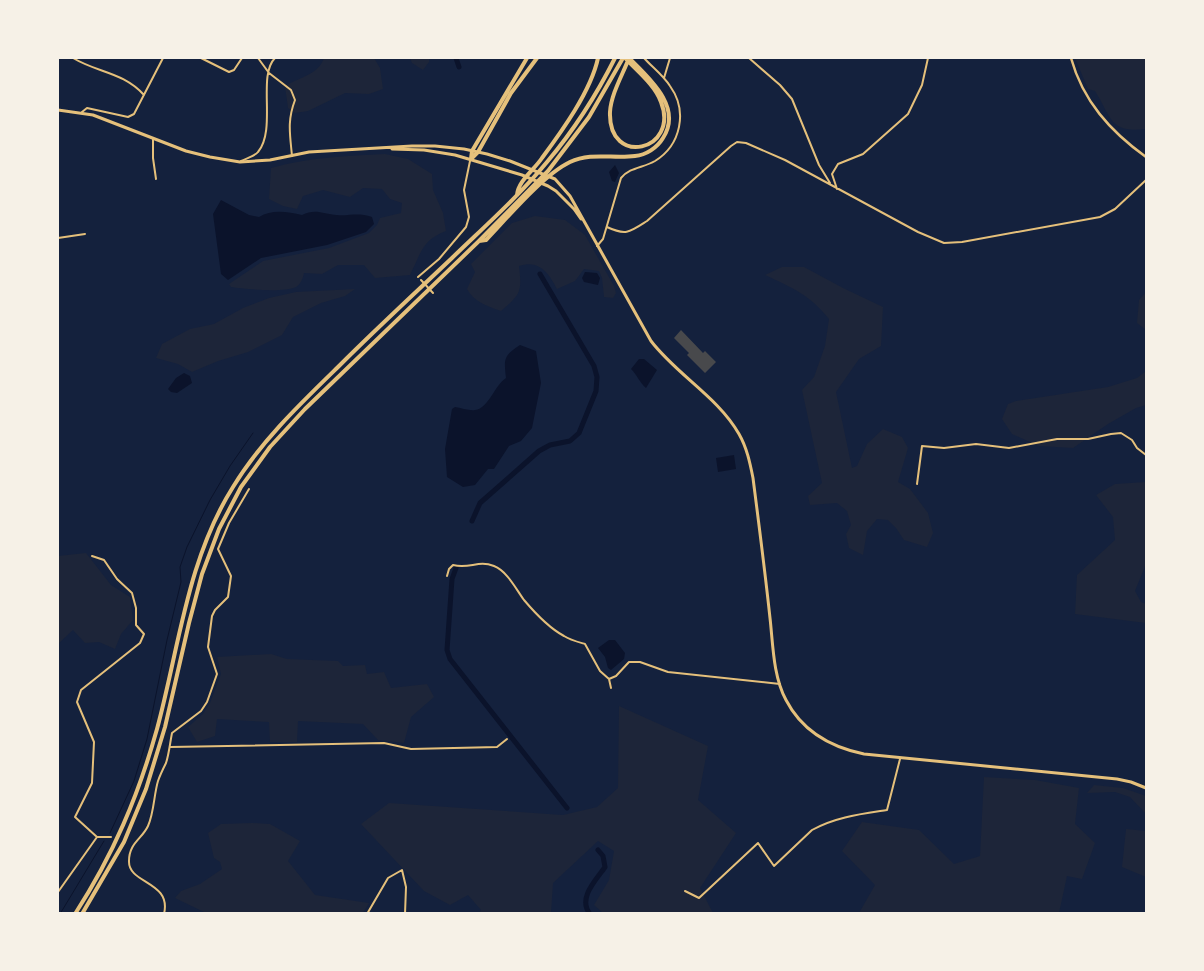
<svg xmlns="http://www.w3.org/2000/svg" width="1204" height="971" font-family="'Public Sans',sans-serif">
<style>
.green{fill:#1d2539}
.water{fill:#0b132b}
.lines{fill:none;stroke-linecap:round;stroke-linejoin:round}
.stream{stroke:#0b132b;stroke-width:1}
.canal{stroke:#0b132b;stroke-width:5}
.building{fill:#48494c}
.minor{stroke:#e5c07b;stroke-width:2}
.tertiary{stroke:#e5c07b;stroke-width:2.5}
.primary{stroke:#e5c07b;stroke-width:3}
.motorway{stroke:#e5c07b;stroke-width:4}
</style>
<rect width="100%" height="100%" fill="#14213d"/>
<!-- green -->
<path class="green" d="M324 58H374L380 68 383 89 369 94 345 93 308 111 295 113 288 108 285 86C300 77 318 75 324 58Z
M410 58H429V62L423 70 412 63Z
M1075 58H1146V129C1109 133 1112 118 1095 91L1088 89Z
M385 154 408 159 432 174 433 190 443 213 446 231C422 240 421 253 410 275L375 278 364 265H338L322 274 304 273C303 278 301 284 296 287 283 293 245 289 231 287L229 284 263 261 329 248 369 233 377 225 380 218 401 213 402 203 390 199 382 189 363 188 350 197 323 190 303 196 297 209 283 206 269 199 271 168C311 157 345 156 385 154Z
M535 216 565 220 585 235 614 286 616 293 613 298 604 297 602 278 599 271 584 269 575 281 557 289C549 273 539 259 519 266 522 292 521 294 501 311 487 306 474 302 467 289L475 272 471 264 512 223Z
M782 267H804L843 288 883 307 881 346 859 359 836 392 852 468 857 466 867 444 883 429 902 437 908 448 898 482 910 489 928 513 933 533 927 547 904 540 896 528 888 520 877 519 867 531 863 555 849 548 846 534 851 525 847 511 837 503 810 505 808 496 822 483 802 390 814 377 825 346 829 319C810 295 793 288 765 275Z
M355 289 345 296 321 303 293 317 282 335 248 352 218 361 192 372 178 364 156 358 162 344 190 329 214 324 243 308 269 298 296 292Z
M1146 292V330L1137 323 1139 300Z
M1146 371V405L1136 408 1108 424 1073 448 1039 446 1012 434 1002 419 1008 404 1016 401 1108 387 1137 378Z
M1146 482V564L1135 591 1141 602 1146 604V623L1075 614 1077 575 1115 540 1113 517 1096 495 1115 484Z
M86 553 111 585 130 597 133 620 121 634 115 649 99 642 85 643 73 630 58 644V556Z
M271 654 287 659 338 661 343 666 365 665 367 674 384 672 391 688 427 684 434 697 411 717 404 743 378 740 363 724 298 721 297 742H270L269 722 217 719 215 736 197 742 188 727 203 714 210 703 221 674 217 657Z
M619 706 708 746 698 800 736 833 700 888 713 913H603L594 905 609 880 614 851 598 841 553 883 551 913 478 914 481 910 468 895 450 905 424 891 361 824 389 803 563 815 597 807 618 788Z
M984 777 1035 780 1079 788 1075 824 1095 843 1082 879 1067 876 1059 913H859L875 885 842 851 862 822 919 830 954 864 980 856Z
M1094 785 1123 788 1146 796V814L1130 797 1115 792 1087 793Z
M252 823 270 824 300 841 288 861 315 895 369 903 363 913H206L175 898 181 891 200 884 222 869 220 862 214 858 208 833 221 824Z
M1126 829 1146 831V877L1122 867Z"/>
<!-- water -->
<path class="water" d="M615 165 619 173 615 182 612 181 609 172Z
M221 200 249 215 259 217C272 209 288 212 302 215 315 208 324 214 337 215 350 216 358 212 372 217L374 224 366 232 327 245 261 258 228 280 221 274 213 214Z
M585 272 597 273 600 278 598 285 584 282 582 278Z
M520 345 536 351 541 383 532 428 521 441 509 446 494 469H488L475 485 463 487 447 477 445 449 452 409 455 407C461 408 470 411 475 410 489 408 494 386 506 378 504 359 503 356 520 345Z
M639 359H644L657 370 646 388C640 383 637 375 631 369Z
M184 373 190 376 192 383 177 393 171 392 168 389 176 378Z
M734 455 736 469 718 472 716 458Z
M609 640H615L625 653 624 659 611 670 608 668 605 657 598 648Z"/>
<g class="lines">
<!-- stream -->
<path class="stream" d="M110 833 134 781 147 739 167 640 181 582 180 567 187 547 210 500 230 466 253 433
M60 914 104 841"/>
<!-- canal -->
<path class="canal" d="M456 58 459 67
M472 521 480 503 539 451 550 445 570 441 579 433 596 391 597 377 594 366 540 274
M456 568 452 579 447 650 450 659 567 808
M590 914C577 898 597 879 605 867L603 856 598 850"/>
</g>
<!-- building -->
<path class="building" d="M681 330 703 353 705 351 716 362 705 373 687 355 689 353 674 338Z"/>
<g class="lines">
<!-- minor -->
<path class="minor" d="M73 58C98 73 123 72 144 95
M201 58 229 72 234 70 242 58
M258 58 269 73 291 90 295 100C287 121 290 134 292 156
M749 58 780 85 792 99 819 165 830 183
M664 78 670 58
M82 112 87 108 128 117 134 114 163 58
M153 139V158L156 179
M241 161C246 159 255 156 258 152 277 129 257 76 275 58
M837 189 832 174 838 164 863 154 908 114 922 85 928 58
M607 227C626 236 630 232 647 221L731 146 737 142 746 143 785 160 918 232 944 243 962 242 1100 217 1115 209 1146 180
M58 238 85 234
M597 246 603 239 621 178C630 167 643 168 655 161 681 145 688 111 670 86 663 75 652 67 644 58
M418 277 439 259 466 227 469 217 464 190 470 161
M421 280 433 293
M917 484 922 446 944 448 976 444 1009 448 1057 439H1088L1111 434 1121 433 1132 440 1137 448 1146 455
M92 556 104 560 117 579 132 593 136 608V625L144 634 140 643 81 690 77 702 94 742 92 783 75 817 97 837H111
M447 576 449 569 453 565C470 569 478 560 494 566 507 571 516 589 524 600 535 613 549 628 564 636 570 640 578 642 585 644L600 671 609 679 611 688
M609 679 616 676 629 662H640L668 672 780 684
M170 747 384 743 411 749 497 747 507 739
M685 891 699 898 758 843 774 866 812 830C835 817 861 814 887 810L900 759
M58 892 97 837
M164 914C172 881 128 884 129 861 129 843 142 839 148 826 154 813 154 794 158 781 160 775 163 769 166 763 169 754 170 743 172 733L201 711 207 702 217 674 208 647 212 616 215 610 228 597 231 576 218 549 229 523 249 489
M367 914 388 878 402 870 406 887 405 914"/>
<!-- tertiary -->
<path class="tertiary" d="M1071 58C1083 101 1110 131 1146 157"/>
<!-- primary -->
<path class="primary" d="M58 110 93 115 186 151 210 157 240 162 270 160 309 152 412 146H435L464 149 487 154 510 161 555 179 570 196 651 341C677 375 718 397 739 434 747 448 750 463 753 478 759 525 765 571 770 618 773 644 773 676 786 700 802 731 830 747 864 754L1117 779 1131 782 1146 788
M392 149 424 150 455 155 522 175 548 186 556 191 574 209 581 219"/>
<!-- motorway -->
<path class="motorway" d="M625 58C637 71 655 85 661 102 680 151 608 168 610 112 611 94 623 74 629 58
M471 159 478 152 511 93 537 58
M471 159 472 151 527 58
M517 195C518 181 534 170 542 158 562 131 591 91 598 58
M479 241 486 240C508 217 543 175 570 162 591 152 613 159 635 156 646 155 657 148 663 138 683 107 649 78 629 58
M75 914C113 855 138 797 157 729 179 648 187 560 233 487 261 441 301 403 339 366 376 329 414 294 452 258 484 227 518 197 547 162 574 130 597 94 615 58
M82 914 124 842 146 789 165 727 189 623 202 574 219 529 241 487 270 447 305 409 479 241 548 171 589 117 623 58"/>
</g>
<!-- border -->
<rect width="1204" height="971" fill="none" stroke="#f6f1e7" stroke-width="118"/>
</svg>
